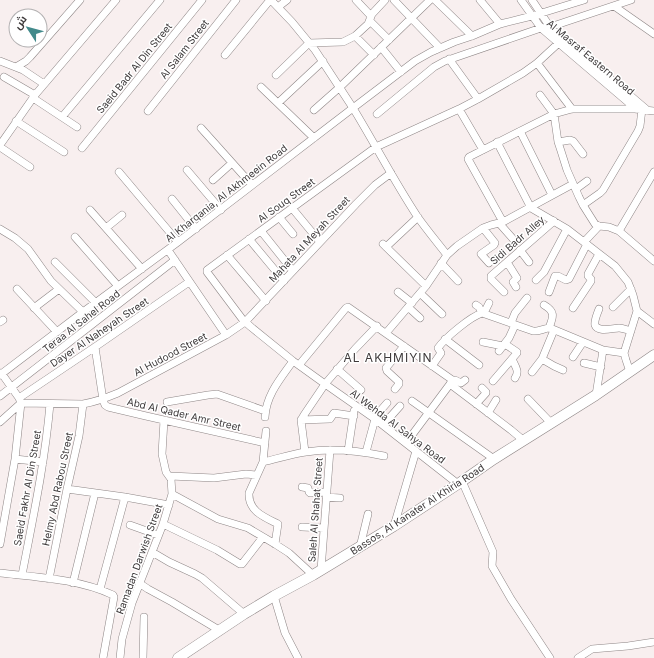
<svg xmlns="http://www.w3.org/2000/svg" width="654" height="658" font-family="Inter,Cairo,sans-serif">
<style>
.lines{fill:none;stroke-linecap:round;stroke-linejoin:round}
.street-casing{stroke:#8e8686;stroke-width:8}
.secondary-casing{stroke:#8e8686;stroke-width:11}
.street{stroke:#fff;stroke-width:7}
.secondary{stroke:#fff;stroke-width:10}
.labels{text-anchor:middle;dominant-baseline:central;stroke-width:3;stroke-linejoin:round;paint-order:stroke}
.street-label{font-size:10px;fill:#3e3a3b;stroke:#fff}
.quarter-label{font-size:12px;letter-spacing:1px;fill:#3e3a3b;stroke:#fff}
</style>
<rect width="100%" height="100%" fill="#f8efef"/>
<g class="lines">
<!-- street casing -->
<g class="street-casing">
<path id="street" d="M356 0 371 16
M394 0 440 48
M435 0 472 36
M480 0 500 24
M521 0 541 28 636 109
M532 0 550 27 646 109
M614 6 654 34
M278 7 287 0
M370 21 389 40
M355 36 374 55
M381 47 401 72
M225 55 270 0
M449 59 478 99
M0 61 23 70 44 84
M537 63 572 109
M16 67 26 61 30 57 80 0
M276 75 309 43 343 42 355 36 368 24 372 14 385 0
M4 77 35 95
M261 87 314 138
M540 95 554 114 558 142 561 151 567 170 579 197 583 205 595 224 599 226 609 227 619 231 654 261
M33 98 77 127
M278 103 323 61
M459 109 483 150
M314 110 340 87 430 0
M148 111 236 0
M377 114 434 67 445 61 541 28 550 27 631 0
M62 117 160 0
M16 121 64 152
M201 128 252 185
M520 131 552 195
M497 142 531 208 567 229 615 266 628 282 633 295 637 311 654 324
M558 142 570 140 573 141 583 154
M0 145 35 95 116 0
M0 147 30 167
M82 148 202 0
M187 170 221 210
M119 172 178 242
M213 180 232 163
M576 189 587 181
M172 199 196 229
M583 205 600 193 603 190 638 131 640 126 642 109
M292 208 320 242
M90 210 142 269
M279 217 293 234
M503 222 468 159 469 157 554 114 572 109H636L654 111
M499 223 514 240
M106 228 122 215
M483 228 495 243 494 245 481 254 489 263
M0 229 15 238 28 249 51 281 83 312
M261 231 293 271
M619 231 654 172
M75 237 118 286
M249 239 284 281
M584 242 599 226
M383 244 426 286
M386 247 418 217
M168 250 226 335
M520 250 529 262
M227 255 266 301
M447 255C437 242 426 229 417 216 394 181 375 144 353 108L415 61 431 52 454 42 472 36 500 24 532 16 584 0
M55 262 96 303
M507 262 517 278 513 282 516 287
M441 263 458 281
M536 280 544 272 567 229
M17 289 57 332
M398 292 412 303
M504 292 491 279V276L554 221
M549 292 555 276H558L566 280 569 279 587 244
M420 293 442 314
M476 305 479 307 482 313
M544 305C556 312 553 317 549 328
M408 307 420 318
M613 307 631 289
M34 308 59 289
M573 308 591 281V279L588 276V274L599 254
M599 309C597 314 594 321 595 325 598 333 613 328 619 328 623 328 627 330 631 331
M484 313 489 303
M0 322 3 320
M511 323 515 313 527 298
M386 333 426 286 447 255 457 246 483 228 491 225 503 222 573 184
M445 339 479 365
M483 342 503 346
M95 347 103 400 105 405 108 407 146 416 265 443
M499 351 509 338 515 325
M573 357 583 342
M512 359C515 366 520 371 515 378
M542 359 554 366 563 370
M584 363 601 367
M299 365 346 308 348 307 451 379 452 380 450 384 406 443
M432 366 441 353 438 348C445 338 470 317 482 313L533 331C539 332 544 328 550 328L603 350 624 353
M337 369 361 390
M532 372 542 359 554 330
M630 372 626 360 624 353 637 311
M0 373 2 374 19 398 21 403 15 459 0 544
M0 375 83 312 178 242 353 108 315 50 292 22 271 0
M452 381 455 380 461 383 465 380
M493 381 517 353V352L505 344
M450 384 511 430 523 440
M395 389 399 384V382L387 371 386 368 404 346
M596 395 603 350
M0 396 175 260
M19 398 95 347 189 282
M528 399 551 423
M412 401 494 459
M167 402 208 395 217 394 265 411
M21 403 83 404C95 402 106 398 118 393L226 335 245 322 356 204 375 185 391 173
M476 404 486 393V392L482 388
M488 413 496 400
M265 417C266 395 281 378 293 361
M374 418 387 403
M301 420 330 419 334 413 354 416
M0 422 21 403
M383 425 400 406
M266 431 263 462 249 493C248 511 264 517 278 524L275 544
M348 451 354 411
M305 452 301 420 304 415 325 384 355 349 377 326
M366 452 375 419
M15 459 43 462
M263 462C277 459 291 454 306 452 330 448 360 451 384 456
M170 476 214 478 246 474 257 475
M462 481 493 552 492 566 511 599 550 658
M458 484 375 419 325 384 293 361 251 327 243 320 207 272V270L376 147 459 109 478 99 523 73 537 63 563 39
M302 487 308 488 309 492 310 493 326 492
M67 489 125 497 169 505
M172 494 218 519 248 528 275 544 289 553 313 575
M326 497 340 498
M163 524 217 550 240 564H242L263 537
M130 525 158 535
M394 526 416 451
M302 527 324 528
M360 547 368 514
M152 552 169 562 195 574 202 578 244 614
M321 570 330 450
M0 573C37 577 79 579 113 595L114 597 103 658
M22 575C33 518 45 462 50 404
M49 579 67 489 79 436 83 404
M73 583 95 493
M139 583 148 589 172 602 219 630
M100 589 125 497
M274 596 285 633 298 658
M120 658 122 639 132 603 163 524 172 494 171 479 166 472 162 454 164 420
M143 658 144 617
M578 658 592 649 628 646 654 642"/>
</g>
<!-- secondary casing -->
<g class="secondary-casing">
<path id="secondary" d="M178 658 244 614 274 596 313 575 394 526 458 484 494 459 596 395 654 355"/>
</g>
<!-- street -->
<use href="#street" class="street"/>
<!-- secondary -->
<use href="#secondary" class="secondary"/>
</g>
<g class="labels">
<!-- street labels -->
<g class="street-label">
<text transform="translate(184 49) rotate(-52)">Al Salam Street</text>
<text transform="translate(591 57) rotate(40)">Al Masraf Eastern Road</text>
<text transform="translate(134 68) rotate(-51)">Saeid Badr Al Din Street</text>
<text transform="translate(226 193) rotate(-38)">Al Kharqania, Al Akhmeein Road</text>
<text transform="translate(286 200) rotate(-36)">Al Souq Street</text>
<text transform="translate(309 239) rotate(-47)">Mahata Al Meyah Street</text>
<text transform="translate(517 240) rotate(-41)">Sidi Badr Alley</text>
<text transform="translate(81 321) rotate(-38)">Teraa Al Sahel Road</text>
<text transform="translate(99 332) rotate(-34)">Dayer Al Naheyah Street</text>
<text transform="translate(170 354) rotate(-28)">Al Hudood Street</text>
<text transform="translate(184 414) rotate(13)">Abd Al Qader Amr Street</text>
<text transform="translate(398 426) rotate(37)">Al Wehda Al Sahya Road</text>
<text transform="translate(27 488) rotate(-80)">Saeid Fakhr Al Din Street</text>
<text transform="translate(57 489) rotate(-78)">Helmy Abd Rabou Street</text>
<text transform="translate(417 509) rotate(-33)">Bassos, Al Kanater Al Khiria Road</text>
<text transform="translate(315 510) rotate(-86)">Saleh Al Shahat Street</text>
<text transform="translate(139 559) rotate(-70)">Ramadan Darwish Street</text>
</g>
<!-- quarter labels -->
<g class="quarter-label">
<text x="388" y="357">AL AKHMIYIN</text>
</g>
</g>
<!-- north arrow -->
<g transform="translate(28 28) rotate(306)"><circle r="19" fill="#ffffff" stroke="#b2b0b1"/>
<path d="M0-3L7 15L0 10L-7 15Z" fill="#428a8b"/>
<text y="-6" font-size="11" font-weight="bold" text-anchor="middle" fill="#3e3a3b">ش</text>
</g>
</svg>
